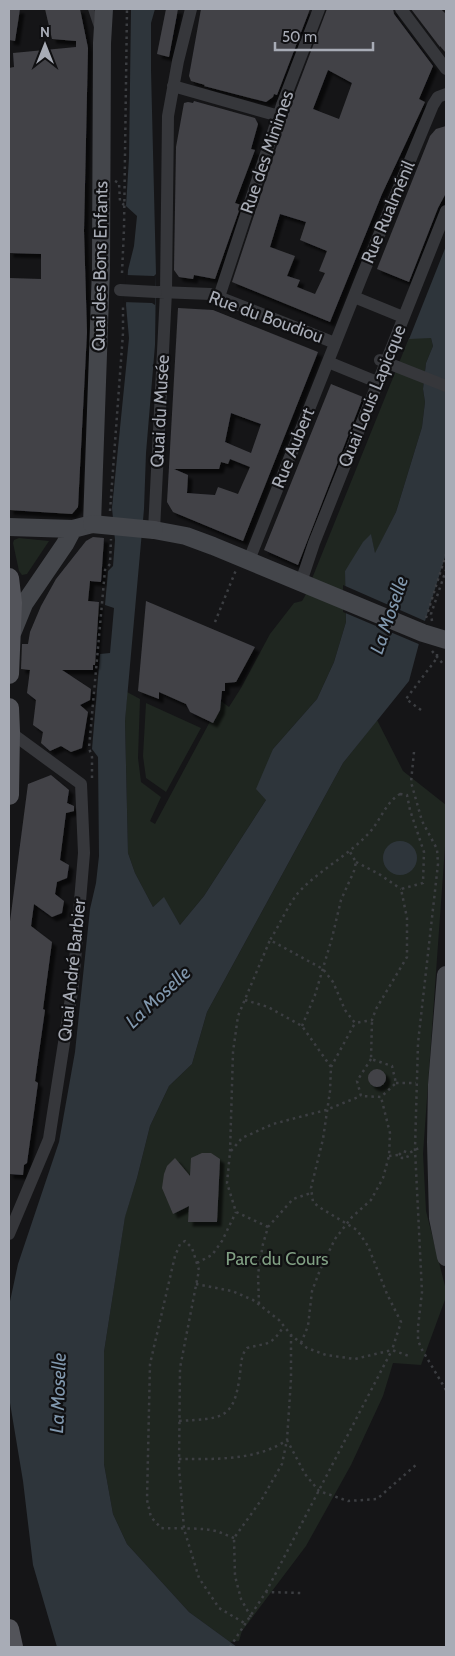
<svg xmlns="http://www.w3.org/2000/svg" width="455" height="1656" font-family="Cabin,sans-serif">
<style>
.green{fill:#1f2620}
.water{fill:#2e353b}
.pier{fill:#151517}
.building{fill:#424247;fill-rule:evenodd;filter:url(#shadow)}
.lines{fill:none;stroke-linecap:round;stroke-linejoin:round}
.path{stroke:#3c3e42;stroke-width:2.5;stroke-dasharray:2.5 4;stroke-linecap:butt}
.lane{stroke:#36373b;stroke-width:6}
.street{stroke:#36373b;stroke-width:12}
.secondary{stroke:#44464b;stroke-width:18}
.primary{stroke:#53545a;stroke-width:20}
.street-bridge{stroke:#36373b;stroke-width:12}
.secondary-bridge{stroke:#44464b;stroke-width:18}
.labels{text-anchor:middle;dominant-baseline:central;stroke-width:4.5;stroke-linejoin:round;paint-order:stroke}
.street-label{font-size:18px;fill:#a8acb6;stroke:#101012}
.park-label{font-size:18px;fill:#809f83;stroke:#101012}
.water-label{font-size:19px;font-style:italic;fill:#8198ae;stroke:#101012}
</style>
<defs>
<filter id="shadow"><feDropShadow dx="4.5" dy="4.5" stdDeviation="1" flood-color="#0009"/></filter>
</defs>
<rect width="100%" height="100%" fill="#151517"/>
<!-- green -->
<path class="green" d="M409 338H431L433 346 426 363 423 389 425 402 422 427 396 512 375 554 371 535 345 571 346 622 334 662 317 699 273 749 266 800 204 896 180 925 164 898 153 907 135 873 128 853 125 721 127 692 140 699 138 758 141 782 161 797 150 821 155 824 221 701 229 707 241 688 270 634 294 603 302 601 305 596Z
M19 538 49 541 27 574 22 575 19 571 13 543 14 540Z
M146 703 201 728 166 792 146 778 143 756Z
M377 720 403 771 446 805V833L423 1154 426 1211 446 1290V1297L421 1365 393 1363 383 1396 351 1465 306 1546 242 1631 239 1641 230 1642 189 1612 127 1544 113 1514 104 1464V1352L125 1216 137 1178 150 1126 169 1086 192 1064 207 1012 343 763Z"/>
<!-- water -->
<path class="water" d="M131 9H155L151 23V70L156 274 155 345 146 453 144 509 125 721 128 853 135 873 153 907 164 897 180 925 204 896 266 800 256 789 273 749 317 699 334 662 346 622 345 571 363 542 371 534 375 553 396 512 422 427 425 402 423 389 426 363 433 346 431 338 409 339 396 372 446 246V554L425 621 409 681 343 763 207 1012 192 1064 169 1086 150 1126 137 1178 125 1217 104 1352V1464L113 1514 127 1544 189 1612 237 1647H57L33 1565 23 1481 9 1397V1306L18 1264 59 1142 75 1052 90 909 96 883 99 856 98 757 92 749 100 654 110 653 114 608 105 605 108 571 113 566 115 540 112 508 129 338 126 305 128 270 134 246 137 216 126 206 129 158Z
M383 858a17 17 0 1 1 34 0a17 17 0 1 1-34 0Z"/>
<!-- pier -->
<path class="pier" d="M156 274 155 305 152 303 123 302 126 275 154 276Z
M343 585 425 621 426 626 421 645 343 612Z"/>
<!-- building -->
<path class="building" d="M9 9H20L15 41 9 40Z
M45 9H80L88 48 84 231 87 332 78 507 72 514 9 510V278L41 279V254L9 253V68L14 67 13 53 76 47V41L52 39Z
M166 9H178L169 57 157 54Z
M201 9H310L277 95 274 94 273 97 266 102 204 86 205 85 191 81 189 76Z
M327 9H393L394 14 433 66 419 99 425 102 382 194 330 322 232 282 289 109ZM328 70 352 83 339 119 313 109ZM280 214 306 222 300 240 327 251 319 271 325 273 315 294 297 287 300 280 287 276 295 256 270 247Z
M411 9H441L446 14V53L440 46V47Z
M194 101 255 118 258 124 251 149 255 150 235 203 241 205 215 279 194 275 193 279 179 277 174 270 176 147 184 103 188 102 193 103Z
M446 126V193L438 208 409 282 377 269 430 136 436 129Z
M178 308 213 310 318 352 243 541 173 512 167 502ZM231 413 261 424 251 453 225 442ZM230 459 250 467 238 494 218 487 215 495 187 493 188 475 174 469H219L221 462 228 464Z
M331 384 363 397 298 565 264 550Z
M93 537 104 538 101 582 90 581 88 601 99 602 95 665H93V670H62L91 689 90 700 80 705 88 712 82 748 71 752 61 746 50 751 41 743 43 732 33 725 36 700 27 693 30 670 21 669 22 644H28L30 632 41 606 56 579 86 541Z
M146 601 255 647 236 682 225 683V691H222L220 710 213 723 190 712 186 704 159 692V699L138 691Z
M51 775 69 790 67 803 74 806V811L66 813 60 860 69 865 67 878 57 882 55 894 64 901 62 913 52 917 34 904 31 926 52 942 43 1009 45 1010 35 1081 38 1083 27 1163 24 1165 23 1175 9 1174V929L28 784Z
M368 1078a9 9 0 1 1 18 0a9 9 0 1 1-18 0Z
M202 1153H211L220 1159 217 1222H188L189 1206 173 1214 162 1188 164 1174 167 1166 175 1158 190 1176 191 1158Z"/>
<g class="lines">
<!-- path -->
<path class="path" d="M115 181 119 183 120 201 124 205
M122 273 124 229 127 9
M110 511 123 333V305
M426 618 446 554
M432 621 431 614 446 570
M215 622 236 570
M432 651 444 665
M421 710 406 699 437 658V653
M414 752 411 782 422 821 437 849 438 864 418 1043 415 1149 422 1292 418 1327V1340L421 1348 446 1390
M92 778V757L89 748 105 570 110 564 111 539
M400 794 407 795 410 810 424 852 423 883 401 889 407 918V957L376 1009 372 1020 355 1023 345 1010 333 982 323 969 270 940C279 926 288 905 298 893 319 870 348 856 369 833 381 820 385 803 400 794Z
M356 862 379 874 401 889
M245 1000 268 1007 302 1026 331 1067 330 1091 323 1139 311 1188 313 1202 319 1207 357 1230 368 1246 387 1294 401 1322 392 1350 409 1356
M302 1026 315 995 332 938 341 900 354 871 356 862 350 852
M371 1059 357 1081 361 1096 381 1097 396 1083 392 1066 371 1059 372 1020
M331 1067 355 1023
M396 1083H416
M231 1151 242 1138 273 1124 326 1110 361 1096
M399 1155 403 1151 409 1153
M389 1156 399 1155 402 1158H407L409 1153 421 1147
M268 1227 236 1212 227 1183 230 1152 233 1052 238 1016 270 940
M197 1263 212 1255 222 1241 236 1212
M196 1284 232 1291 253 1300 279 1320 291 1335 307 1348 326 1355 355 1359 392 1350
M259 1304 258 1274 263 1244 268 1227 293 1199 311 1193
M301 1343 308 1326 312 1291 320 1270 335 1239 352 1217 371 1200 383 1178 389 1156 390 1133 381 1097
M179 1421C222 1418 234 1421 240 1374 241 1364 241 1355 247 1348 269 1342 270 1347 284 1326
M179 1459C215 1459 256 1461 287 1440L291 1379V1335
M234 1538C229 1536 224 1534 219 1532 205 1527 177 1529 161 1528L151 1517 147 1500 150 1364 175 1256 180 1244 185 1241 192 1248 199 1270 180 1368 179 1467 184 1529 199 1578 219 1608 246 1624
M266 1592 392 1350
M251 1617 241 1599 235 1576 234 1538 262 1499 282 1464 287 1440 305 1474 319 1491 348 1501 377 1499 417 1464
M230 1647 266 1592 301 1593"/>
<!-- lane -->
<path class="lane" d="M91 9 97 27"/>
<!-- street -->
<path class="street" d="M401 9 446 69
M173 86 279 116
M159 292 211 294 335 343
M219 297 282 105 319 9
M354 297 403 317
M380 360 446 386
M328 362 377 382
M154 530 166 292 168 116 178 61 191 9
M249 560 362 276 433 105 438 97 446 94
M301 582 314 543 446 211
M9 1234 49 1139 73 985 84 853 81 784 10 732"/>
<!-- secondary -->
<path class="secondary" d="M9 527 73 529 92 524 101 269 102 43 104 9
M154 530 186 536 213 546 423 633 446 640
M13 631 24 604 65 544 73 529
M446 975 437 1085 436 1142 438 1218 446 1257"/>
<!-- primary -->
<path class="primary" d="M9 578 12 603 9 674
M9 708 10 732 9 795
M9 1629 13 1647"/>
<!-- street-bridge -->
<path class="street-bridge" d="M120 290 156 292"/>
<!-- secondary-bridge -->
<path class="secondary-bridge" d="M92 524 154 530"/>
</g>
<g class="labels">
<!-- street labels -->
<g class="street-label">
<text transform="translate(267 152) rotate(-71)">Rue des Minimes</text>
<text transform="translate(388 212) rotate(-67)">Rue Rualménil</text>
<text transform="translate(100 266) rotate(-89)">Quai des Bons Enfants</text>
<text transform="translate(266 317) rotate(20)">Rue du Boudiou</text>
<text transform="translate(372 396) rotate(-68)">Quai Louis Lapicque</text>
<text transform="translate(160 411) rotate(-87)">Quai du Musée</text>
<text transform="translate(293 448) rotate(-68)">Rue Aubert</text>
<text transform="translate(72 970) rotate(-84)">Quai André Barbier</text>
</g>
<!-- park labels -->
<g class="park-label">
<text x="277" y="1259">Parc du Cours</text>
</g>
<!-- water labels -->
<g class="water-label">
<text transform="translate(389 615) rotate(-71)">La Moselle</text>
<text transform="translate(158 997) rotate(-43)">La Moselle</text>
<text transform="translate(58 1393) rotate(-88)">La Moselle</text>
</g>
</g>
<!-- border -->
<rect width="455" height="1656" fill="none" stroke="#a8acb6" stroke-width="20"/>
<!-- north arrow -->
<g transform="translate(45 45)" stroke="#101012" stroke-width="4" paint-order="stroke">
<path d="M0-4L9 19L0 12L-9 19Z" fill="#a8acb6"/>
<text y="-8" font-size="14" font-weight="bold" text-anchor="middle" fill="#a8acb6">N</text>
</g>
<!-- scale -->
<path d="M275 42v8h98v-8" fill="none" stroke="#a8acb6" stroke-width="2.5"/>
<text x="282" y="42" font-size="15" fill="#a8acb6" stroke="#101012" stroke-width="4" paint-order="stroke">50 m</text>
</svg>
